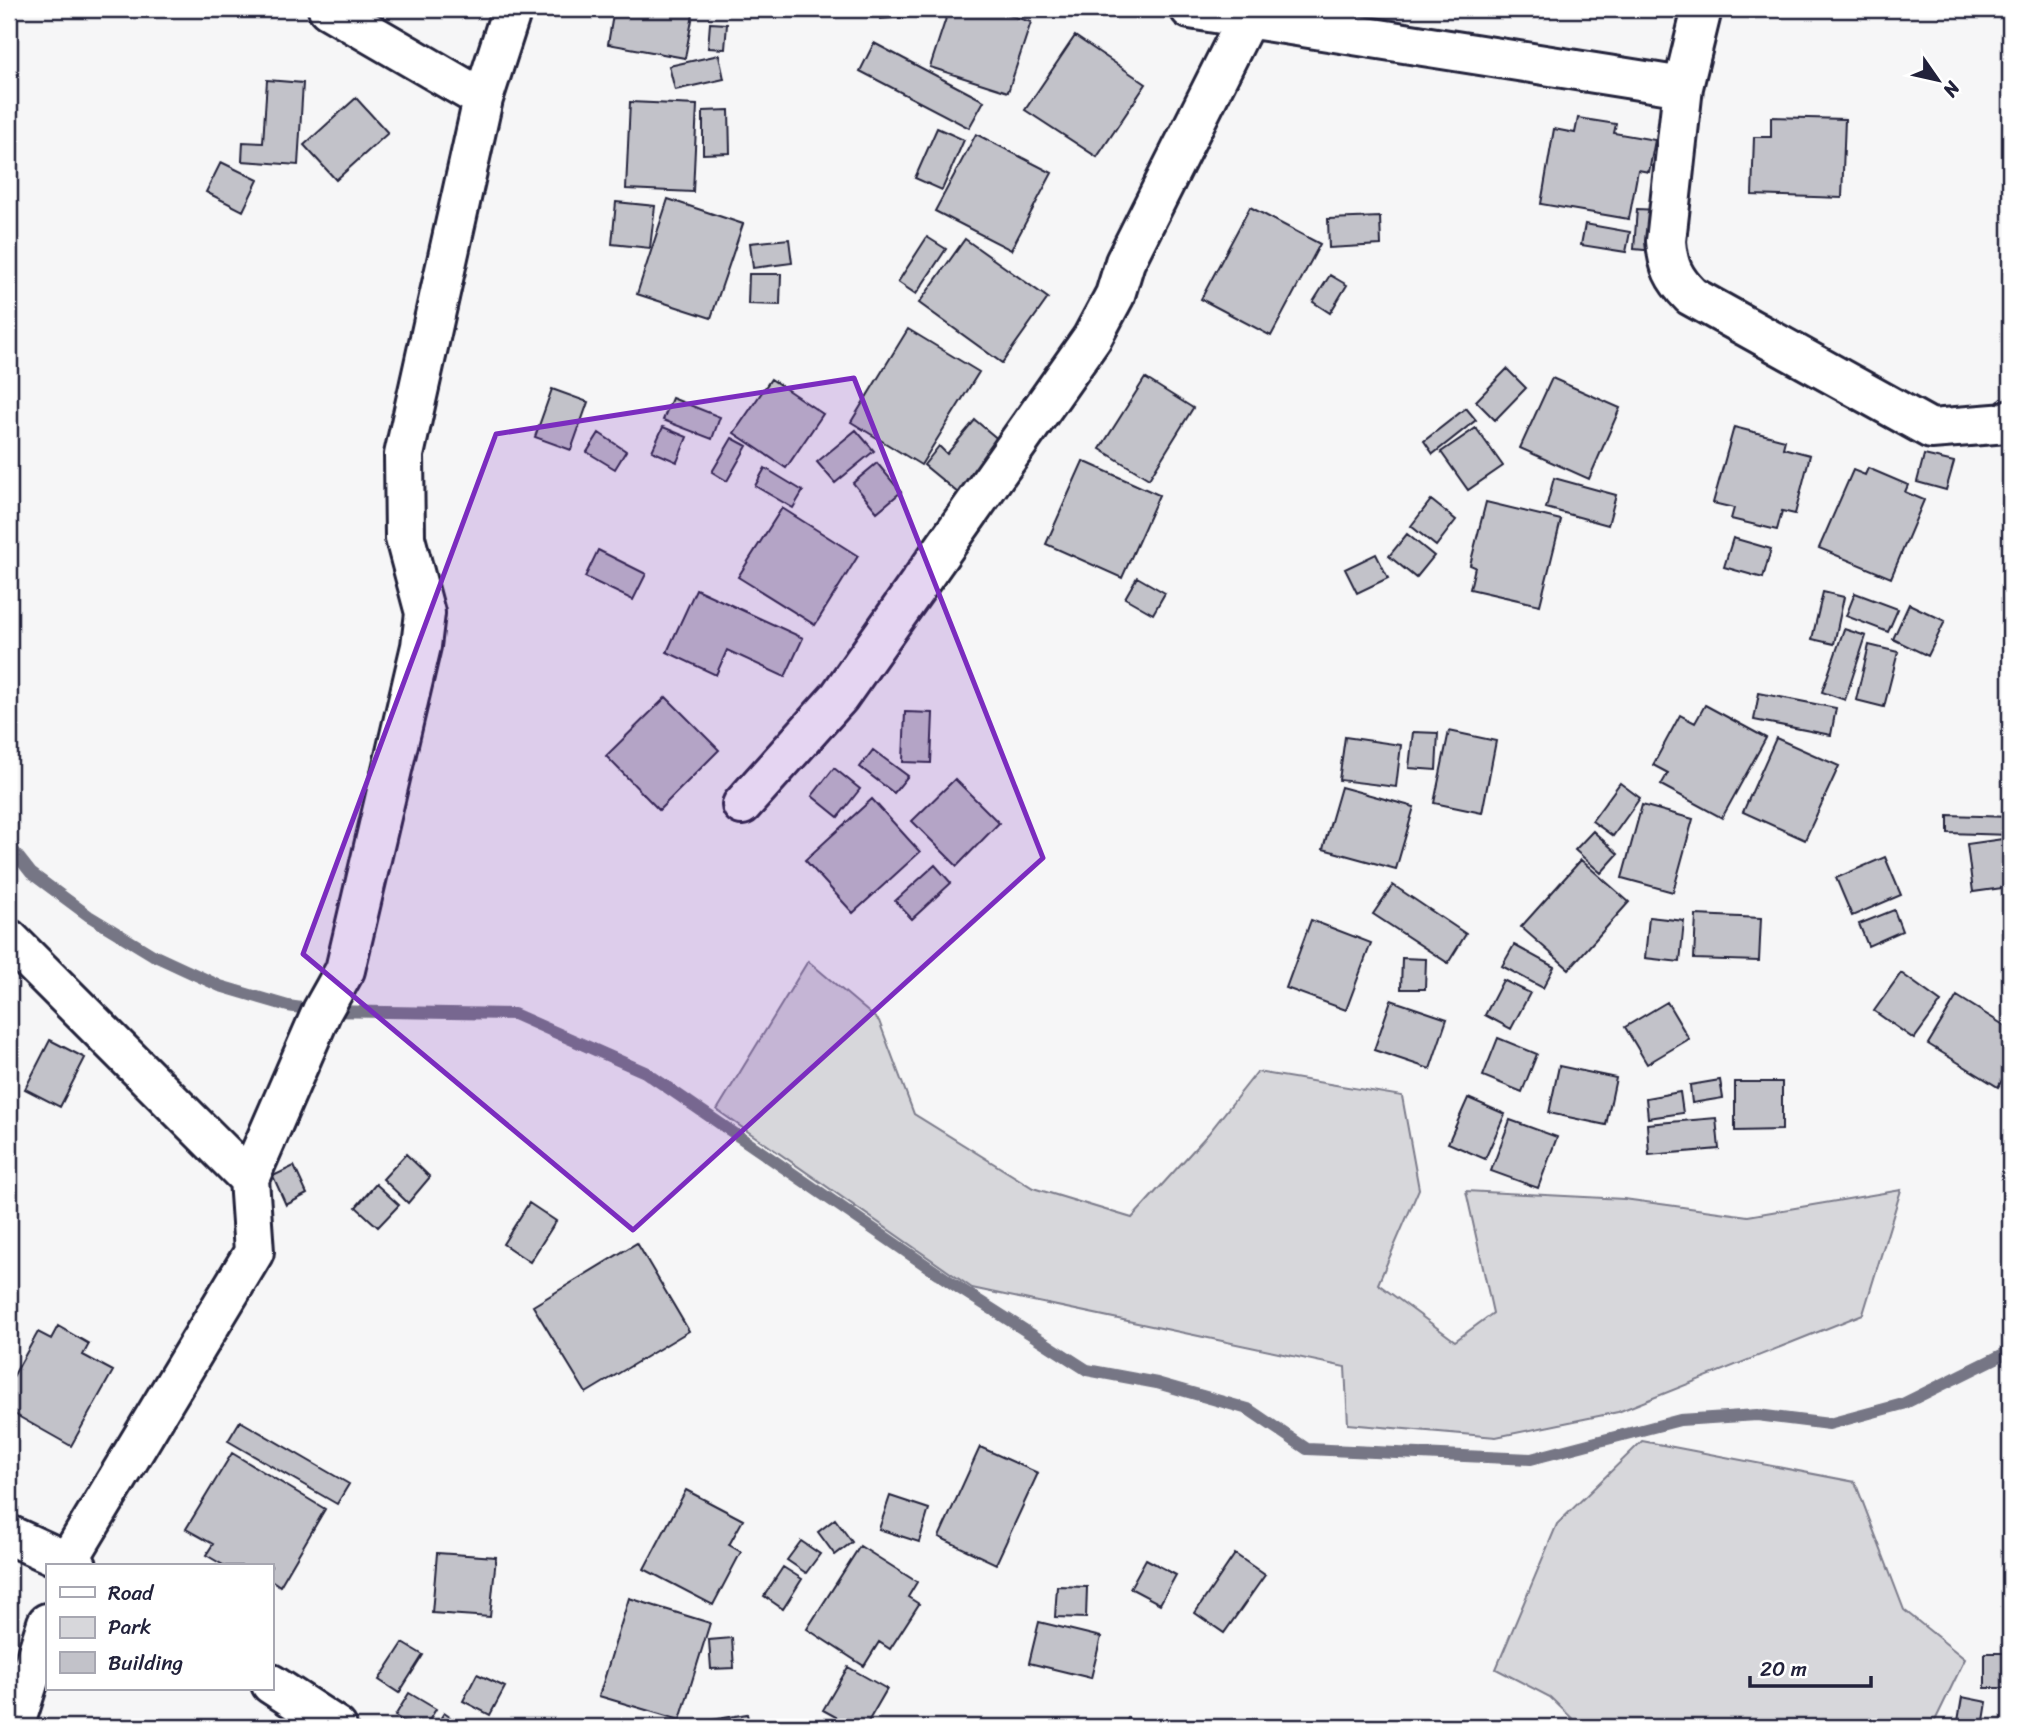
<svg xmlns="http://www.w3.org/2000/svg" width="2019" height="1736" font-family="Sriracha,sans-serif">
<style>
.green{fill:#d7d7db;stroke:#7c7c8b;stroke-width:2}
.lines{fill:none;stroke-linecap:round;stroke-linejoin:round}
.stream{stroke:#767685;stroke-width:12}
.building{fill:#c2c2c9;stroke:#22223b;stroke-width:2}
.minor-casing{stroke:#22223b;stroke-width:44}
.minor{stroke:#fff;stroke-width:38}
.marked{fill:#7b2cbf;fill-opacity:0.2;stroke:#7b2cbf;stroke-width:5;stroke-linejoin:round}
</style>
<rect width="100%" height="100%" fill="#f6f6f7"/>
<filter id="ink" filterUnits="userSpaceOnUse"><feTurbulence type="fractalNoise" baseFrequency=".0143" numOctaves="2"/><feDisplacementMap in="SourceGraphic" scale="14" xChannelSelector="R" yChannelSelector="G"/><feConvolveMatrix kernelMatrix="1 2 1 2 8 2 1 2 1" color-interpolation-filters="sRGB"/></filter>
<g filter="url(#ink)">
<!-- green -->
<path class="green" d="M808 961 879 1021 914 1114 1033 1188 1132 1218 1208 1134 1257 1072 1402 1096 1419 1189 1378 1284 1455 1341 1493 1313 1466 1191 1624 1199 1748 1216 1901 1190 1863 1314 1618 1412 1496 1437 1348 1424 1345 1367 972 1288 717 1110Z
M1642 1441 1855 1482 1904 1610 1965 1659 1932 1727H1581L1550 1697 1496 1669 1557 1524Z"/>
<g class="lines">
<!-- stream -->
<path class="stream" d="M9 845 31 873 89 916 153 955 220 986 288 1006 322 1011 514 1014 645 1072 962 1290 1087 1370 1157 1383 1248 1409 1307 1449 1531 1459 1680 1420 1757 1415 1829 1424 1903 1404 2010 1351"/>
</g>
<!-- building -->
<path class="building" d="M614 9H694L685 58 608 44Z
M880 9H922V16L880 19Z
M949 9H989L1031 22 1008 92 930 67Z
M710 23 727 24 725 49 708 48Z
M1075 36 1146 84 1097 157 1025 110Z
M874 43 984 101 969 128 860 71Z
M719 55 724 79 675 90 669 66Z
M267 80 303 83 298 165 242 161 243 142 263 143Z
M356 98 388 133 336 180 304 145Z
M630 102 697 105 693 192 626 189Z
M729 110 730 153 703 154V111Z
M1771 117 1845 119 1842 198 1752 195 1754 137H1771Z
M1578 118 1616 124 1614 133 1655 140 1649 172 1638 170 1629 219 1541 204 1554 129 1575 133Z
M937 128 964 140 942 190 915 178Z
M976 134 1052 173 1011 250 935 211Z
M221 162 258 180 243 211 206 192Z
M668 199 743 224 711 318 637 294Z
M616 202 655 206 650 248 612 244Z
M1250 207 1320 244 1271 336 1201 299Z
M1637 209 1658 210 1655 251 1634 249Z
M1380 217 1381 245 1329 248 1328 219Z
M1585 224 1630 232 1626 252 1581 245Z
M927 237 946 249 916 294 898 282Z
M789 239 792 263 753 268 750 243Z
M965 239 1048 298 1002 363 919 303Z
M749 274H781L780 305 748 304Z
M1330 275 1347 285 1330 313 1313 302Z
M908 329 979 372 921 465 851 422Z
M1507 369 1526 388 1495 420 1476 401Z
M1145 378 1193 408 1149 479 1100 449Z
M1552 378 1620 408 1589 479 1520 448Z
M771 379 823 414 786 468 734 433Z
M552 389 588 402 571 450 535 437Z
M672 398 720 417 712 439 663 420Z
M1466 408 1476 420 1433 454 1424 441Z
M975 420 1000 441 958 493 924 465 939 446 947 454Z
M663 427 687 437 677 462 652 451Z
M1734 427 1785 440 1783 448 1810 455 1795 514 1782 511 1777 530 1731 519 1734 508 1713 503Z
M1476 428 1503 466 1468 490 1441 452Z
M856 430 874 451 835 483 817 462Z
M599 433 626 451 615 469 587 452Z
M732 438 747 446 727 481 712 472Z
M1924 455 1954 462 1946 490 1917 482Z
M1083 461 1159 495 1122 578 1046 544Z
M877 463 901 492 877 512 853 483Z
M765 468 803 491 793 508 755 486Z
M1868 468 1908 485 1905 492 1924 500 1891 578 1819 548 1853 470 1865 475Z
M1554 478 1616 495 1608 525 1546 508Z
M1431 500 1456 520 1436 546 1411 526Z
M1486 502 1561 520 1540 605 1470 589 1475 567 1470 565Z
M782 508 858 556 815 625 738 577Z
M1407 534 1434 556 1416 578 1389 556Z
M1733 538 1771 549 1763 578 1724 567Z
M598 550 646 574 633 600 585 577Z
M1376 554 1388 578 1357 593 1345 569Z
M1137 577 1165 593 1153 614 1125 598Z
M696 589 803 638 785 677 727 650 716 675 667 652Z
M1823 592 1844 597 1834 644 1812 639Z
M1855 593 1898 609 1888 632 1846 616Z
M1909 604 1945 621 1928 656 1893 639Z
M1844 629 1866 636 1845 700 1822 692Z
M1869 645 1898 652 1884 707 1856 700Z
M1759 693 1836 708 1831 735 1754 720Z
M666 697 719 750 659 810 606 756Z
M1705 705 1766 738 1722 818 1661 785 1668 773 1653 765 1680 715 1695 723Z
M905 712 933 713 931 763 903 762Z
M1449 731 1496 741 1482 813 1434 803Z
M1413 732 1438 733 1436 770 1409 768Z
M1345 737 1401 745 1396 787 1339 780Z
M1776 738 1839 766 1805 840 1743 812Z
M873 750 908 776 894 793 860 767Z
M834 768 860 789 838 817 812 796Z
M955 779 999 823 957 866 912 821Z
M1620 783 1640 798 1613 836 1592 821Z
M1341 787 1414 807 1396 869 1323 849Z
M872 799 920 852 853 913 805 860Z
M1642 805 1693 819 1673 892 1622 878Z
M1948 815 2010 817V835L1948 833Z
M1593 831 1618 854 1601 873 1575 850Z
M2010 838V887L1973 892 1967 844Z
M1885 857 1901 895 1852 916 1836 878Z
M1581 860 1629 902 1569 969 1521 927Z
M935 865 951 883 912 919 895 901Z
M1393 885 1466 934 1448 963 1373 914Z
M1894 910 1902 931 1868 946 1859 924Z
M1696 915 1761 918 1759 961 1694 959Z
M1649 917 1684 921 1680 962 1645 958Z
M1311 920 1371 943 1346 1010 1286 988Z
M1514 945 1554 967 1543 988 1502 966Z
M1402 958 1426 959 1425 989H1401Z
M1901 973 1941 1002 1914 1039 1874 1011Z
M1503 980 1530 993 1511 1029 1485 1015Z
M1957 996 2010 1029V1067L1998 1087 1928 1044Z
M1391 1000 1447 1019 1430 1069 1374 1050Z
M1667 1002 1689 1039 1647 1064 1625 1027Z
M1498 1038 1537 1054 1522 1092 1483 1076Z
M50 1040 85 1058 60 1107 25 1089Z
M1559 1066 1616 1078 1606 1125 1549 1113Z
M1720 1080 1723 1098 1692 1103 1690 1085Z
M1735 1082H1782V1130L1735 1131Z
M1680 1092 1683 1113 1648 1118 1646 1098Z
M1468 1098 1505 1114 1485 1159 1448 1143Z
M1716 1118 1719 1149 1649 1155 1647 1124Z
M1510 1120 1557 1137 1538 1188 1491 1171Z
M406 1154 430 1177 408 1203 383 1179Z
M294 1166 307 1194 286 1205 273 1176Z
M376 1184 399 1205 378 1227 356 1207Z
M529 1203 556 1221 530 1262 503 1244Z
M637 1243 689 1331 586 1393 533 1306Z
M58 1326 89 1344 83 1355 113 1371 71 1446 9 1411V1384L38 1332 51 1339Z
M240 1421 349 1484 337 1504 228 1441Z
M980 1447 1038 1473 996 1564 939 1537Z
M232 1453 325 1509 280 1586 271 1580V1566H225L206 1555 213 1544 186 1529Z
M686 1490 743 1520 729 1545 741 1552 713 1605 644 1569Z
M890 1496 929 1509 919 1542 879 1529Z
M835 1519 852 1542 835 1555 818 1532Z
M801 1541 820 1554 806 1573 787 1560Z
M860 1546 917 1582 908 1597 919 1604 890 1649 879 1642 864 1666 807 1629Z
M437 1553 496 1557 490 1617 432 1613Z
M1235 1554 1265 1575 1224 1633 1195 1613Z
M1146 1559 1176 1575 1160 1604 1130 1588Z
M783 1567 802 1579 783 1609 764 1596Z
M1057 1586 1087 1587 1086 1618 1055 1617Z
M629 1598 710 1623 680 1720 599 1696Z
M1039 1622 1101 1637 1091 1678 1029 1663Z
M732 1638 734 1668 711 1669 709 1640Z
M403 1643 423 1655 399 1693 379 1680Z
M1985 1653H2010V1688H1985Z
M848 1667 887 1689 865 1727H854L823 1710Z
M477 1674 505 1687 490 1715 463 1701Z
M409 1693 436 1709 425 1727H413L395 1716Z
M1962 1697 1987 1702 1983 1727H1957Z
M444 1713 460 1724 458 1727H435Z
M747 1714 750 1727H683V1725Z
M1128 1718 1143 1727H1122Z"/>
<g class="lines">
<!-- minor casing -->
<g class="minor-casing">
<path id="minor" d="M328 9 483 99
M1190 9 1683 87
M1702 9 1683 87 1666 241C1668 266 1673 278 1691 296L1931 429 2007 423 2010 419
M742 805 839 697 1092 338 1115 295 1125 262 1252 9
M9 939 249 1179
M9 1535 77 1566
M65 1566 254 1252 249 1179 322 1011 345 970 421 646 425 613 405 538 404 455 483 99 512 9
M271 1684 337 1727
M14 1727 47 1623"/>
</g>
<!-- minor -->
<use href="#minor" class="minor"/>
</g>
</g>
<!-- marked area -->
<path class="marked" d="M854 378 1043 858 633 1230 303 954 496 434Z"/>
<!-- margin -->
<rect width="2019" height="1736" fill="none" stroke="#fff" stroke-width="35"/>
<rect x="18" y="18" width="1984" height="1701" fill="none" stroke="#22223b" stroke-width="2.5" filter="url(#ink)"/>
<!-- legend -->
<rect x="46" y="1564" width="228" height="126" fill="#ffffff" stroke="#a7a7b1" stroke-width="2"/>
<rect x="60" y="1587" width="35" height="10" fill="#ffffff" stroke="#a7a7b1" stroke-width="2"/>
<text x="108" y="1600" font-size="21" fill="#22223b">Road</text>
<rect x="60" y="1617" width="35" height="21" fill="#d7d7db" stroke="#a7a7b1" stroke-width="2"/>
<text x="108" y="1634" font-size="21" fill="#22223b">Park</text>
<rect x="60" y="1652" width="35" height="21" fill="#c2c2c9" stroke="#a7a7b1" stroke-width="2"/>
<text x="108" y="1670" font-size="21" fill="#22223b">Building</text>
<!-- north arrow -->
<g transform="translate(1938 80) rotate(124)" stroke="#ffffff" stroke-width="5" paint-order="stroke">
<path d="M0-5L12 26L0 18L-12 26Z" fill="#22223b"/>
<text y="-10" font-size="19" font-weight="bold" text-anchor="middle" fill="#22223b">N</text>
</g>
<!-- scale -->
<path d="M1750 1676v10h121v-10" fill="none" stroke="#22223b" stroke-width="3.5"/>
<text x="1760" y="1676" font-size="21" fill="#22223b" stroke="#ffffff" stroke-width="5" paint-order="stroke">20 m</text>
</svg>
